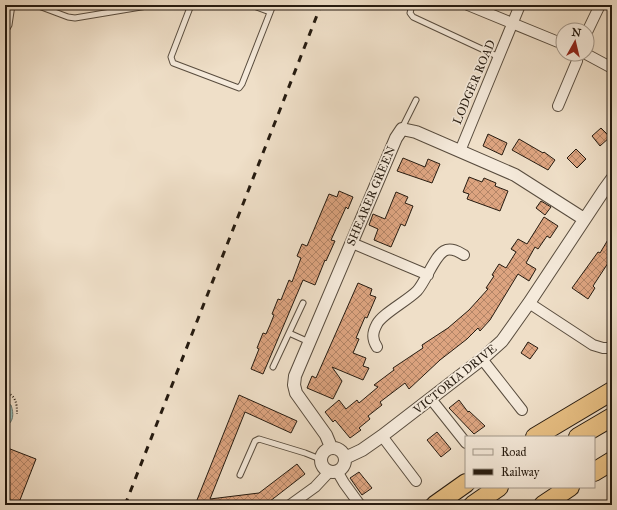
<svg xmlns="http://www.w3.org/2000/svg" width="617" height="510" font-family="'IM FELL Great Primer',serif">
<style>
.water{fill:#9abdb6;stroke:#6c7c74}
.building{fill:url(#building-cross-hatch);stroke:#261b10}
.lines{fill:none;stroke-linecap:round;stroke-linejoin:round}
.service-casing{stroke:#584c3e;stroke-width:7}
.minor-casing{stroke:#584c3e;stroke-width:12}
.tertiary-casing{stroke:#584c3e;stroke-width:14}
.motorway-casing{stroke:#261b10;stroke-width:20}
.path{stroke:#261b10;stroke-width:2;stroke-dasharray:1 2;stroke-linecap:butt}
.service{stroke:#f5eadb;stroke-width:5}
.minor{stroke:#f5eadb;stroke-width:10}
.tertiary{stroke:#f5eadb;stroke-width:12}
.motorway{stroke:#e8c084;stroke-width:18}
.rail{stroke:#261b10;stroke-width:3;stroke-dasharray:7 7;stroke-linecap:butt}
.labels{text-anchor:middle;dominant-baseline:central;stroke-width:3.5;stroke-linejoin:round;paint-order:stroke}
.street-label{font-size:12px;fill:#261b10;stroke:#f5eadb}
</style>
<defs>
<pattern id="building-cross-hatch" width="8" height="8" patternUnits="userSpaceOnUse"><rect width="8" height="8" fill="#dda480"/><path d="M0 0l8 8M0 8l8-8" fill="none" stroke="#b38567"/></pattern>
</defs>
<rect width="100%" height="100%" fill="#efdfc8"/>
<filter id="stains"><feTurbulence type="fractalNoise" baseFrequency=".005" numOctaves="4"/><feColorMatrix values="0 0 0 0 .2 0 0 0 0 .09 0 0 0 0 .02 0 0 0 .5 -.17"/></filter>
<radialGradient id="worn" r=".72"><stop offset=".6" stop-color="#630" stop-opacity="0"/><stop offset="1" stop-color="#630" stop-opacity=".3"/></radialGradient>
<!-- water -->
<path class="water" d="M5 403 11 405C14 414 14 422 5 427Z"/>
<!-- building -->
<path class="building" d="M601 128 610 137 600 146 592 136Z
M488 134 507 143 502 155 483 146Z
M519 139 543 153 544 152 555 160 548 170 512 150Z
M576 149 586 159 577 168 567 158Z
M403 158 425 167 428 159 440 164 432 183 397 171Z
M469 177 482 182 484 178 496 183 495 186 508 191 500 211 467 199 469 194 463 192Z
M339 191 353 197 348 209 346 207 331 240 335 241 326 261 325 260 315 285 303 280 263 374 251 369 259 349 257 348 263 333 266 334 270 325 274 315 272 314 278 299 281 300 289 280 292 282 301 258 297 256 302 244 307 246 329 194 337 197Z
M396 192 408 197 405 203 413 206 405 226 401 224 391 247 374 240 378 229 369 225 373 214 385 219Z
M541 201 551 207 545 215 536 208Z
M544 217 558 226 550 238 547 236 538 249 535 247 526 263 536 269 529 281 518 274 490 320 480 331 478 328 467 339 440 360 409 389 405 383 380 402 382 405 368 416 370 419 359 428 361 430 350 438 335 420 333 422 325 412 339 400 346 409 357 400 359 403 378 387 374 385 394 370 393 368 423 348 422 345 448 328 469 310 488 289 486 288 494 276 492 275 499 264 506 268 516 252 511 249 518 239 527 244Z
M612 233V257L593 286 595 288 588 299 572 288 598 252 600 253Z
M358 283 372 289 370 295 376 297 367 318 365 317 356 338 359 339 353 353 366 358 363 366 369 368 363 380 332 367 342 381 333 399 307 388 312 376 316 378Z
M528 342 538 348 530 359 521 353Z
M239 395 297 421 291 433 245 412 210 499 259 493 297 464 305 474 265 505H210V500L208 505H195Z
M459 400 468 412 469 411 485 426 474 434 449 408Z
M437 432 451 449 441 457 427 440Z
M5 447 36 459 18 505H5Z
M359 472 372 488 362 495 350 478Z"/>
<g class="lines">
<!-- service casing -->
<g class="service-casing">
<path id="service" d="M36 5 68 17 75 18 153 5
M191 5 171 57 173 63 239 88 242 84 273 5
M251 5 270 12
M412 5 410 13 413 17 499 57
M5 32 9 25 12 5
M402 128 416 100
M289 333 309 342
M273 367 303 303
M240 475 255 441 259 439 305 453 320 459"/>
</g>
<!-- minor casing -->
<g class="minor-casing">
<path id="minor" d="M468 5 563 44
M587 32 600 5
M586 54 612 68
M558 106 577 61 578 54
M460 151 520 5
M352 243 428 275
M529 303 593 345 603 348H612
M377 347C372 339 372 333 377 324 382 314 407 301 417 291 426 281 434 257 444 251 451 247 459 252 464 255
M482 359 522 410
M431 399 466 443
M382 436 416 481
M337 471 344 483 360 505
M290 505 315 487 329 472"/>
</g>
<!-- tertiary casing -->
<g class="tertiary-casing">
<path id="tertiary" d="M331 447 326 435 296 393 294 385 295 376 396 138 402 129 416 132 515 175 584 219
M321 460a12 12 0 1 1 24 0a12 12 0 1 1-24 0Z
M345 458 362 450 382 436 482 359 502 341 529 303 604 190 612 179"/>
</g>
<!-- motorway casing -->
<g class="motorway-casing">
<path id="motorway" d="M535 437 612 391
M578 437 612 417
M594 472 612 461
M435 505 466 483
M473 505 499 487
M543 505 570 487"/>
</g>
<!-- path -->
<path class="path" d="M5 392C16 395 17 404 17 414"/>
<!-- service -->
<use href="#service" class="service"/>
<!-- minor -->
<use href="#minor" class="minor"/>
<!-- tertiary -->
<use href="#tertiary" class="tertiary"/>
<!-- motorway -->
<use href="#motorway" class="motorway"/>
<!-- rail -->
<path class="rail" d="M125 505 321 5"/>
</g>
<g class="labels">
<!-- street labels -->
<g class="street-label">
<text transform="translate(474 82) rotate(-67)">LODGER ROAD</text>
<text transform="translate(371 196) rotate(-67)">SHEARER GREEN</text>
<text transform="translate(455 379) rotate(-39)">VICTORIA DRIVE</text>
</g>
</g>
<!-- margin -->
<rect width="617" height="510" fill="none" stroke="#efdfc8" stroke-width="20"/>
<rect x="6" y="6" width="605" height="498" fill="none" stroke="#261b10" stroke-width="2"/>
<rect x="10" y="10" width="597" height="490" fill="none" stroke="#261b10"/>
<!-- legend -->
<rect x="465" y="436" width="130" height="52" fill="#f5eadb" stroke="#a2978a"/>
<rect x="473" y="449" width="20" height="6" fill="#f5eadb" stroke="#a2978a"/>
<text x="501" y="456" font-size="12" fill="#261b10">Road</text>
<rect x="473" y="469" width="20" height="6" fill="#261b10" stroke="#a2978a"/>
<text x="501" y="476" font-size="12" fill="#261b10">Railway</text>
<!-- north arrow -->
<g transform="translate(575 42) rotate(8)"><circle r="19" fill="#f5eadb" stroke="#a2978a"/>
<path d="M0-3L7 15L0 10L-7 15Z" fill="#8f2418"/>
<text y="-6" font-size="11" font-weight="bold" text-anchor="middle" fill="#261b10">N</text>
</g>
<rect width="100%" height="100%" filter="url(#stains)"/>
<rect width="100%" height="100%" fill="url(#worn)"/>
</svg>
